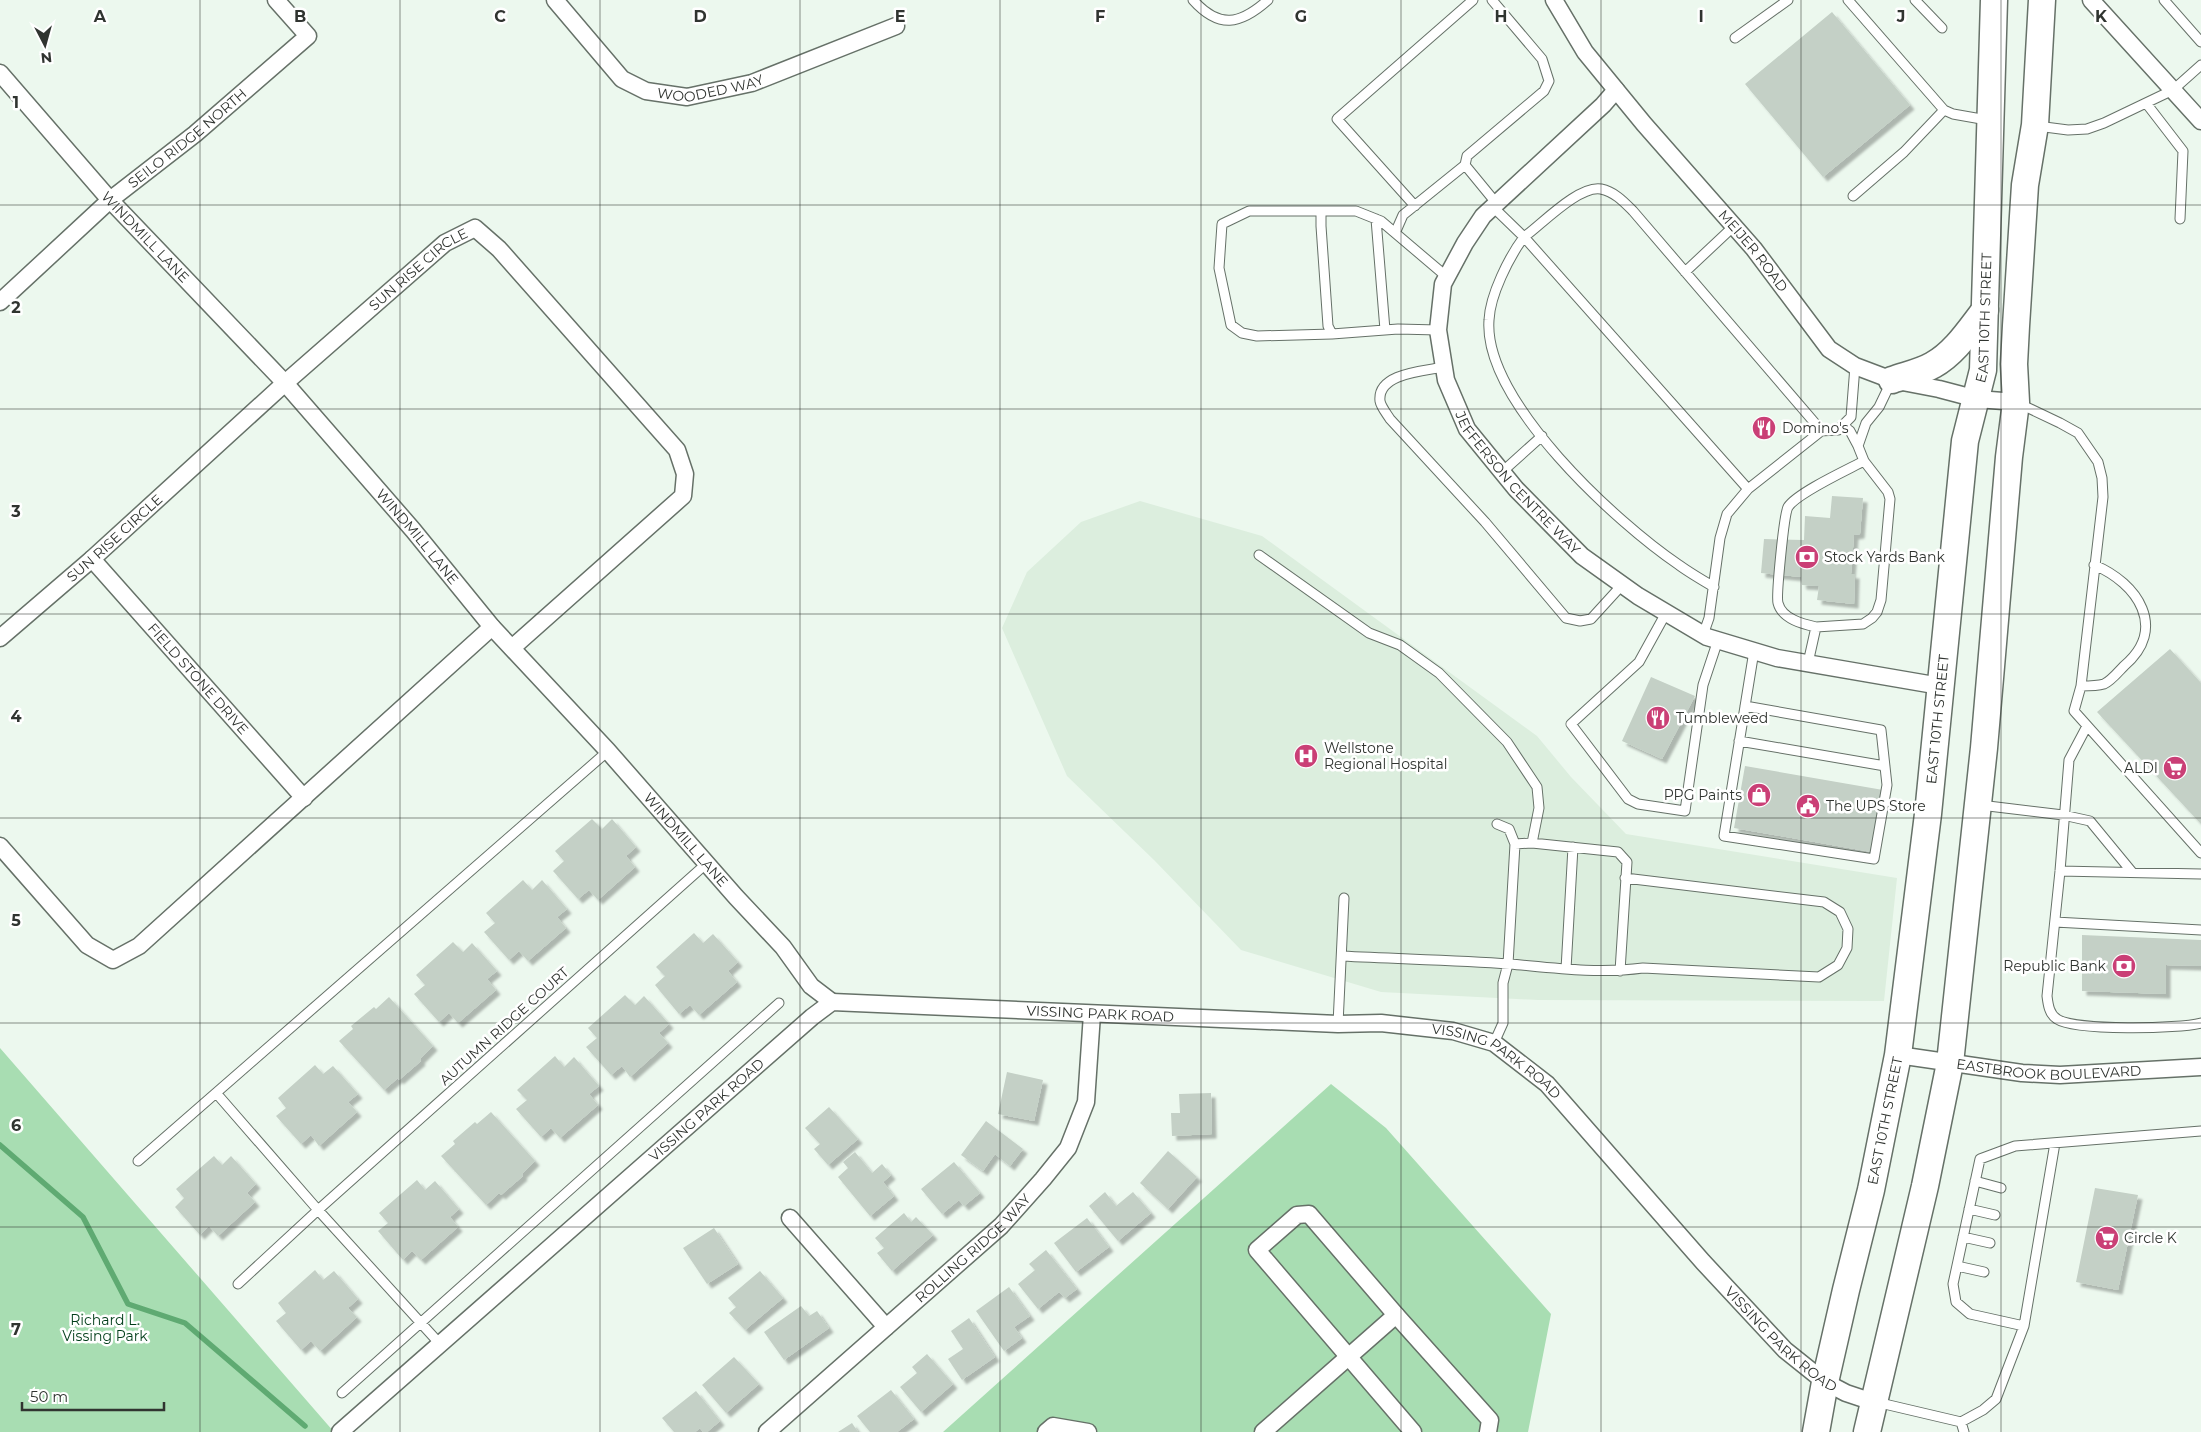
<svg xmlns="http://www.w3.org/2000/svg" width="2201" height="1432" font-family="Montserrat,sans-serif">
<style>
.built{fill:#dceede}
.green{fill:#a8ddb2}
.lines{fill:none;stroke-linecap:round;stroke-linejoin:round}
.stream{stroke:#5faa72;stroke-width:5.5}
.building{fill:#c4d0c6;filter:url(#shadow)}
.service-casing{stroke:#667168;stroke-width:11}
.minor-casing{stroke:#667168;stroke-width:19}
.primary-casing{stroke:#667168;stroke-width:29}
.service{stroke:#fff;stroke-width:9}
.minor{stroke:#fff;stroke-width:16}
.primary{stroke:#fff;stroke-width:26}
.grid{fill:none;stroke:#303430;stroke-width:1;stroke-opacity:0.55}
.labels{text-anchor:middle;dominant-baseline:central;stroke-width:5;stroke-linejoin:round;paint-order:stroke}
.street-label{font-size:14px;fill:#303430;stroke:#fff}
.poi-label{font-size:14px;fill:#303430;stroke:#fff;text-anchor:start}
.park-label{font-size:14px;fill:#013d19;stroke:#fff}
.grid-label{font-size:16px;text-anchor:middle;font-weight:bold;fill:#303430;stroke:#fff;stroke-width:5;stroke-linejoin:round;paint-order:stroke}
</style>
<defs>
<filter id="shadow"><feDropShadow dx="4.5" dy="4.5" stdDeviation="1" flood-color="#0004"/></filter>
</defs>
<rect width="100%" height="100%" fill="#ecf8ee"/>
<!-- built -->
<path class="built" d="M1140 501 1262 536 1537 736 1571 777 1626 834 1897 878 1884 1001 1538 1000 1381 992 1241 950 1154 860 1067 776 1002 628 1027 572 1081 522Z"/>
<!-- green -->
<path class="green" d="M0 1048 334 1432H0Z
M1331 1084 1386 1128 1551 1314 1528 1432H943Z"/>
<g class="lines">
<!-- stream -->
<path class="stream" d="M0 1145 83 1217 128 1304 185 1323 305 1426"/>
</g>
<!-- building -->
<path class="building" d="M1832 12 1910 105 1823 177 1745 84Z
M1832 496 1863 498 1860 534 1854 535 1851 574H1855L1854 604 1817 600 1819 586 1802 585 1801 577 1761 573 1764 539 1804 540 1805 516 1830 518Z
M2170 649 2201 683V824L2097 712Z
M1651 677 1695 696 1662 759 1622 741Z
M1745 766 1883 790 1872 852 1734 828Z
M592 819 602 829 612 819 636 847 626 856 635 867 598 900 589 890 578 899 553 871 564 861 555 851Z
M523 880 532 890 542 880 567 909 557 917 566 928 528 961 519 951 509 960 484 932 495 923 486 913Z
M694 933 703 943 713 934 738 962 728 971 737 982 699 1015 690 1005 679 1014 655 985 665 976 656 967Z
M2082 935 2201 940V966L2166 965V994L2082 991Z
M453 942 463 952 472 943 497 971 487 979 496 990 458 1023 449 1013 439 1022 414 994 425 985 416 975Z
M625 995 635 1005 644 996 669 1024 659 1033 668 1043 630 1077 622 1066 611 1075 586 1047 597 1038 588 1028Z
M389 997 433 1046 420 1059 421 1061 399 1080 398 1078 384 1090 339 1041 353 1029 351 1026 374 1007 376 1009Z
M555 1056 564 1067 574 1057 599 1086 589 1094 598 1105 560 1138 551 1128 541 1137 516 1109 527 1100 517 1090Z
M315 1065 323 1074 333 1066 358 1094 348 1102 357 1112 319 1146 311 1135 301 1144 276 1116 286 1108 278 1098Z
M1007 1072 1043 1080 1034 1121 998 1114Z
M1211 1093 1212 1134 1172 1136 1171 1113H1180L1179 1094Z
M829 1107 858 1139 828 1165 814 1149 820 1144 805 1128Z
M491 1112 535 1161 522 1174 523 1176 501 1195 499 1193 486 1205 441 1156 455 1144 453 1141 475 1122 477 1124Z
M986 1121 1023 1149 1010 1166 995 1154 983 1171 961 1155Z
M1168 1151 1197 1177 1168 1209 1140 1183Z
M855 1152 872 1173 882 1164 891 1175 883 1182 894 1196 870 1216 838 1177 848 1168 843 1162Z
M214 1156 222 1165 231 1156 256 1184 247 1193 255 1202 218 1236 209 1226 200 1235 175 1207 184 1198 176 1189Z
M954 1162 980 1193 964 1206 959 1200 942 1214 921 1189Z
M417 1180 425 1190 435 1181 459 1209 450 1217 458 1227 421 1260 412 1251 403 1260 378 1231 388 1223 379 1213Z
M2095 1188 2138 1195 2118 1290 2076 1282Z
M1105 1192 1116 1206 1133 1192 1151 1213 1118 1241 1089 1206Z
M904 1213 911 1222 916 1217 933 1235 892 1271 877 1253 884 1248 875 1238Z
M1087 1218 1109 1247 1076 1272 1054 1243Z
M714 1228 738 1264 707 1284 683 1248Z
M1046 1250 1077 1289 1065 1298 1059 1292 1038 1309 1018 1284 1035 1270 1029 1264Z
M315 1270 323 1280 334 1271 358 1299 348 1308 357 1317 320 1351 311 1341 301 1350 276 1321 286 1313 278 1303Z
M760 1271 783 1298 745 1330 729 1313 736 1307 728 1298Z
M1009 1287 1030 1316 1014 1327 1022 1338 1004 1351 976 1311Z
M801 1306 809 1316 817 1311 829 1328 784 1360 764 1332Z
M969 1318 995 1357 962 1380 948 1359 963 1349 951 1331Z
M927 1354 953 1384 921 1412 900 1387 917 1373 912 1367Z
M734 1357 759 1384 726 1413 702 1385Z
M891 1390 914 1419 897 1432H870L857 1416Z
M696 1391 720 1421 707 1432H703L700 1428 695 1432H674L662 1418Z
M852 1423 858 1432H838Z"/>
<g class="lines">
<!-- service casing -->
<g class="service-casing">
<path id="service" d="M1193 0C1219 29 1240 25 1268 0
M1848 0 1944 110 1953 114 1987 120
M1915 0 1942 28
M2164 0 2201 42
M1735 38 1788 0
M2146 103 2183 151 2180 219
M2037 126 2068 130 2087 129 2104 123 2173 90 2201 65
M1465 165 1467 156 1544 91 1549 81 1542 59 1492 0
M1853 196 1904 152 1944 110
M1415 206 1337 119 1473 0
M1493 207 1524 237C1542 224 1579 185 1601 189 1615 192 1624 202 1633 211L1820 429V432L1748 489 1727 514 1720 538 1709 618 1703 635
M1321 211H1249L1222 224 1219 268 1231 325 1242 333 1257 336 1332 334 1398 329 1438 330
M1376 219 1385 330
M1396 231 1403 215 1465 165 1497 204
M1685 272 1734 226
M1332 334 1328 326 1321 226V211H1356L1381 221 1447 277
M1444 367C1425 371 1377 373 1380 401 1381 407 1387 414 1390 419L1485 522 1566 618 1580 621 1591 619 1622 585
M2018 403 2060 423 2078 433 2098 462 2102 478 2103 497 2081 686 2074 711 2201 853
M1843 426 1850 431 1858 446
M1820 431 1838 430 1851 417 1855 366
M1502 472 1542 436
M1259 555 1369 633 1400 645 1439 673 1507 742 1537 787 1539 808 1532 843
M1714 587C1702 580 1690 573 1679 565 1617 523 1483 401 1489 320 1490 295 1509 257 1524 237L1748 489
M1666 613 1639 662 1571 724 1628 799 1638 804 1685 811 1703 685 1718 640
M1816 627C1803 624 1782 619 1778 603 1776 596 1784 514 1788 507 1797 493 1847 470 1864 461
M1808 663 1816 627 1863 624 1872 618 1877 612 1881 600 1890 499 1888 492 1864 461 1858 446 1866 423 1879 407 1891 382
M2081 686C2087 686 2097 686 2104 684 2111 681 2119 671 2124 666 2168 629 2138 583 2094 565
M1745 706 1881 730 1887 785 1874 859 1724 836 1754 651
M2087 726 2069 760 2060 871 2047 996C2048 1004 2049 1014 2057 1019 2075 1031 2179 1029 2201 1023
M1739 741 1885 766
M1980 805 2063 815 2090 821 2132 872
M1515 844 1532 843 1618 852 1627 862 1620 971
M2060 871 2201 874
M2055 922 2201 930
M1342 956C1398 959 1454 960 1510 964 1554 968 1598 974 1643 968L1819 977 1838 965 1847 948 1848 929 1840 912 1824 902 1625 878
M1566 969 1573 847
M1338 1024 1344 898
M1494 1043 1503 1023V983L1508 964 1515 844 1509 829 1497 824
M217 1094 318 1210 440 1344
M138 1161 608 751
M1975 1181 2001 1188
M1969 1209 1995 1215
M1963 1237 1990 1243
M1957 1266 1984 1272
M238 1284 318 1210 707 863
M2024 1326 2055 1143
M342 1393 779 1003
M1876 1402 1961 1422 1983 1410 1996 1399 2024 1326 1970 1314 1956 1302 1953 1284 1980 1159 2015 1146 2201 1131
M1961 1422 1964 1432"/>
</g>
<!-- minor casing -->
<g class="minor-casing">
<g id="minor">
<path id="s1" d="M555 0 622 79 646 91 687 97 752 83 896 26"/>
<path id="s2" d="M1554 0 1585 52 1644 124 1754 249 1829 349 1855 366 1892 380 1939 389 1977 399 2016 402"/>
<path d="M2091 0 2201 121"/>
<path id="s3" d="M0 73 110 200 285 383 413 530 492 627 608 751 736 897 783 947 811 986 832 1002"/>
<path id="s4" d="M1616 90 1603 105 1483 216 1465 243 1443 284 1438 330 1446 380 1467 429 1516 489 1582 556 1638 596 1707 637 1777 658 1940 686"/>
<path id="s5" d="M0 302 110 200 195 134 308 36 276 0"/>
<path id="s6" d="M92 559 304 798"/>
<path id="s7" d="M0 638 92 559 285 383 445 243 475 228 499 249 677 450 685 474 683 496 512 648"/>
<path d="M0 846 87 945 113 960 139 946 492 627"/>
<path id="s8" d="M1898 1055 2022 1073 2060 1075 2201 1067"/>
<path d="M790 1218 886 1327"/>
<path id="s9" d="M340 1432 812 1017 832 1002 1338 1024 1381 1023 1453 1031 1494 1043 1547 1084 1703 1262 1785 1350 1825 1382 1846 1393 1873 1402"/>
<path id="s10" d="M767 1432 1001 1226 1043 1179 1068 1148 1086 1102 1092 1014"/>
<path d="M1046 1432 1053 1426 1088 1432"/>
<path d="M1263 1432 1396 1315"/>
<path d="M1413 1432 1257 1250 1297 1215 1309 1214 1396 1315 1490 1420 1488 1432"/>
</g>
</g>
<!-- primary casing -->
<g class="primary-casing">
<g id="primary">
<path d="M1892 380C1906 375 1921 372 1933 365 1955 353 1970 329 1985 310"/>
<path id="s11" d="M1816 1432 1825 1382 1846 1290 1871 1190 1898 1055 1928 814 1965 441 1983 370 1994 0"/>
<path d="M1867 1432 1925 1186 1950 1063 1984 748 2009 457 2016 402 2014 364 2016 326 2025 185 2035 125 2042 0"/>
</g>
</g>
<!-- service -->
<use href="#service" class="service"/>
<!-- minor -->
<use href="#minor" class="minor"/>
<!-- primary -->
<use href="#primary" class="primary"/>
</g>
<!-- grid -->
<path class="grid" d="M200 0V1432M400 0V1432M600 0V1432M800 0V1432M1000 0V1432M1201 0V1432M1401 0V1432M1601 0V1432M1801 0V1432M2001 0V1432M0 205H2201M0 409H2201M0 614H2201M0 818H2201M0 1023H2201M0 1227H2201"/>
<!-- icons -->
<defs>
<g id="restaurant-disc" transform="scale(1.25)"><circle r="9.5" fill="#ca3f76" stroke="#fff"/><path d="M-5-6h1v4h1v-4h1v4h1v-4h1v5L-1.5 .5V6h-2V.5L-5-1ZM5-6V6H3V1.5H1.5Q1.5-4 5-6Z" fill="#fff"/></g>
<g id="bank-disc" transform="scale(1.25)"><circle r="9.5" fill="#ca3f76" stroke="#fff"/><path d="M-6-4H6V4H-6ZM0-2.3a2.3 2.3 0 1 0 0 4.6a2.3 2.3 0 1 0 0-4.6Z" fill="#fff"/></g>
<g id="hospital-disc" transform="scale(1.25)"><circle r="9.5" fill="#ca3f76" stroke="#fff"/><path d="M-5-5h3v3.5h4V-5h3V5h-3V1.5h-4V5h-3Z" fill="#fff"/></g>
<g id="supermarket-disc" transform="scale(1.25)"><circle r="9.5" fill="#ca3f76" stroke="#fff"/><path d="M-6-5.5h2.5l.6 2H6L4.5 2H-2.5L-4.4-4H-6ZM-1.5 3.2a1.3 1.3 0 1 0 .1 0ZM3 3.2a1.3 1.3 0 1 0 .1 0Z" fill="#fff"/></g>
<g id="shop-disc" transform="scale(1.25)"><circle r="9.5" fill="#ca3f76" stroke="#fff"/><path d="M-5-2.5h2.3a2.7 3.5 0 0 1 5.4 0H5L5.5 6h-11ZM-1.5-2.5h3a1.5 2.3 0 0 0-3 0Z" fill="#fff"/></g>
<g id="civic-disc" transform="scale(1.25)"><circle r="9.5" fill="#ca3f76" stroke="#fff"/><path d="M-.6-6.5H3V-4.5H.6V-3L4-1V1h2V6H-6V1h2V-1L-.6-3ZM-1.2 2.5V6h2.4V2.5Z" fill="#fff"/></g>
</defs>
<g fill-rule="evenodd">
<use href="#restaurant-disc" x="1764" y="428"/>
<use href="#bank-disc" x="1807" y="557"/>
<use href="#restaurant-disc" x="1658" y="718"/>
<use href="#hospital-disc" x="1306" y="756"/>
<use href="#supermarket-disc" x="2175" y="768"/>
<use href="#shop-disc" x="1759" y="795"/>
<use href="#civic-disc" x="1808" y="806"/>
<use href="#bank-disc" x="2124" y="966"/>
<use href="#supermarket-disc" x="2107" y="1238"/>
</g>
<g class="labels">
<!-- street labels -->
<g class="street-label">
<text stroke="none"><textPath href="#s1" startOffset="196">WOODED WAY</textPath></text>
<text stroke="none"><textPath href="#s5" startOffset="249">SEILO RIDGE NORTH</textPath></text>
<text stroke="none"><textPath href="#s3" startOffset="219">WINDMILL LANE</textPath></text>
<text stroke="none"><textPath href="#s2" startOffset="321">MEIJER ROAD</textPath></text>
<text stroke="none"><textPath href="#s7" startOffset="558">SUN RISE CIRCLE</textPath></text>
<text stroke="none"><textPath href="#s11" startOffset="1129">EAST 10TH STREET</textPath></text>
<text stroke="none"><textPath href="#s4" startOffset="486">JEFFERSON CENTRE WAY</textPath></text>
<text stroke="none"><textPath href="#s7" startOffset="152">SUN RISE CIRCLE</textPath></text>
<text stroke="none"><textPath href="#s3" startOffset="624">WINDMILL LANE</textPath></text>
<text stroke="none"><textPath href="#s6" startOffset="160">FIELD STONE DRIVE</textPath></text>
<text stroke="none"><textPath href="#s11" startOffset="724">EAST 10TH STREET</textPath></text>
<text stroke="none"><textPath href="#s3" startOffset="1029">WINDMILL LANE</textPath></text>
<text stroke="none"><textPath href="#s9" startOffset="922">VISSING PARK ROAD</textPath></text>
<text transform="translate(504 1026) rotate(-42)">AUTUMN RIDGE COURT</text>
<text stroke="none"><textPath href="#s9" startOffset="1328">VISSING PARK ROAD</textPath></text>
<text stroke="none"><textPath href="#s8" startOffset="152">EASTBROOK BOULEVARD</textPath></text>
<text stroke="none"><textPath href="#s9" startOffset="488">VISSING PARK ROAD</textPath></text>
<text stroke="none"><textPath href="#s11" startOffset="319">EAST 10TH STREET</textPath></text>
<text stroke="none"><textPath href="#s10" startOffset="276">ROLLING RIDGE WAY</textPath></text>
<text stroke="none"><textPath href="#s9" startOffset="1732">VISSING PARK ROAD</textPath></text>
</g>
<!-- poi labels -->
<g class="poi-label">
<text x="1782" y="428">Domino's</text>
<text x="1824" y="557">Stock Yards Bank</text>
<text x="1676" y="718">Tumbleweed</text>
<text x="1324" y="748">Wellstone<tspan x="1324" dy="16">Regional Hospital</tspan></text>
<text x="2158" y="768" text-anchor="end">ALDI</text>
<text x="1742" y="795" text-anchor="end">PPG Paints</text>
<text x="1826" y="806">The UPS Store</text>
<text x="2106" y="966" text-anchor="end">Republic Bank</text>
<text x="2124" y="1238">Circle K</text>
</g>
<!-- park labels -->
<g class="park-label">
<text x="105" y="1320">Richard L.<tspan x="105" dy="16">Vissing Park</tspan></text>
</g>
</g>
<g class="grid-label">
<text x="100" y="22">A</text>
<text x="300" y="22">B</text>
<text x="500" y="22">C</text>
<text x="700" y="22">D</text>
<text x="900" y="22">E</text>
<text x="1100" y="22">F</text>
<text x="1301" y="22">G</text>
<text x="1501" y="22">H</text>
<text x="1701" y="22">I</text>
<text x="1901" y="22">J</text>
<text x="2101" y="22">K</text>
<text x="16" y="108">1</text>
<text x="16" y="313">2</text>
<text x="16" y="517">3</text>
<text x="16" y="722">4</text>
<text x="16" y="926">5</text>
<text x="16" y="1131">6</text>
<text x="16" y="1335">7</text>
</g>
<!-- north arrow -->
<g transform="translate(45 45) rotate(174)" stroke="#ffffff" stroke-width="4" paint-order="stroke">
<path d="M0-4L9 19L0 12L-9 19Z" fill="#303430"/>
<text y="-8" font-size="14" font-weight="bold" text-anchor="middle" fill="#303430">N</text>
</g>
<!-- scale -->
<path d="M22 1402v8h142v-8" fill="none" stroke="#303430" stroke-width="2.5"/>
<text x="30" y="1402" font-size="15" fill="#303430" stroke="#ffffff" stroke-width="4" paint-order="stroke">50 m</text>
</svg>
